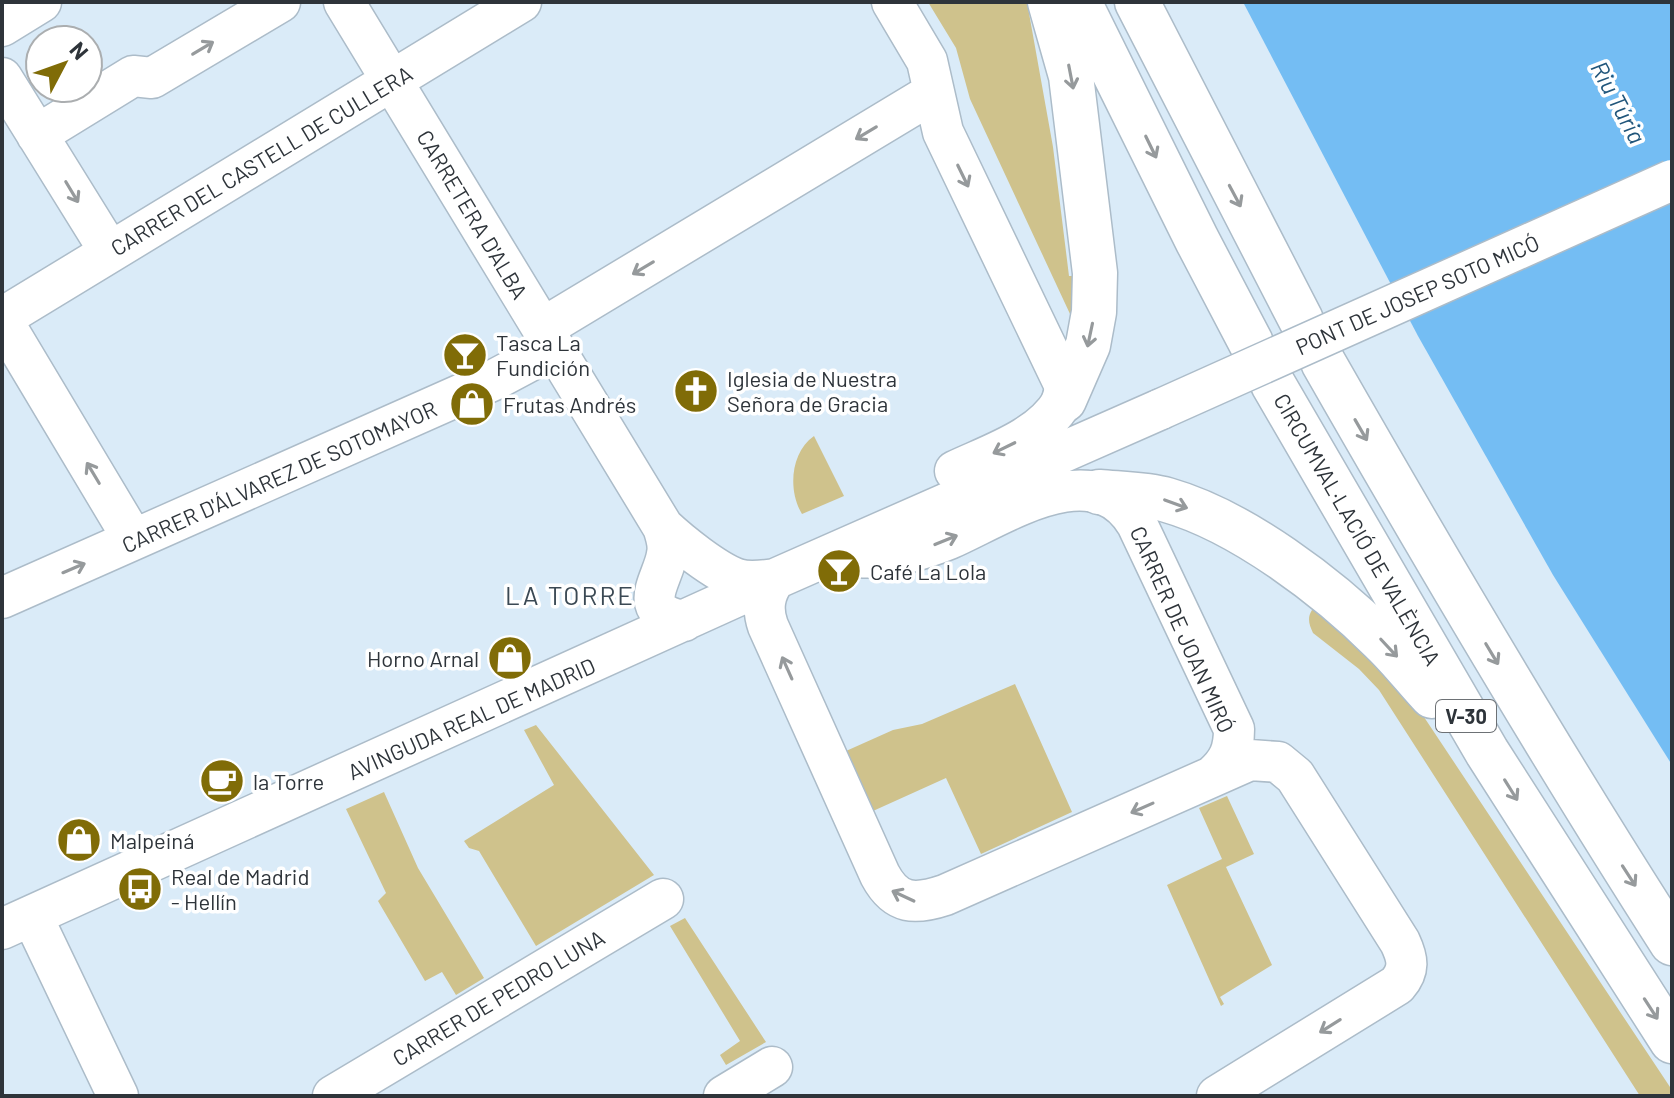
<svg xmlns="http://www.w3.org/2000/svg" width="1674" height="1098" font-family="Barlow,sans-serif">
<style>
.green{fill:#cfc28c}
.water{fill:#74bdf3}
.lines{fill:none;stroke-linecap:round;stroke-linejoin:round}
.minor-casing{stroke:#acbcc9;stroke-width:43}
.highway-casing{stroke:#acbcc9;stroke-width:47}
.minor{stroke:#fff;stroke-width:40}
.highway{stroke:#fff;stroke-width:44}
.minor-bridge-casing{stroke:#acbcc9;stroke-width:43;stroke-linecap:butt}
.minor-bridge{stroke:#fff;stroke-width:40}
.oneway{stroke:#969a9c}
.labels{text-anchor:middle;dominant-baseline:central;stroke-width:7;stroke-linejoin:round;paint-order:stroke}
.shield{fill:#fff;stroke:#6d7175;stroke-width:2}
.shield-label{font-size:20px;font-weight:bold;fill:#2e343a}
.street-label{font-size:22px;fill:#2e343a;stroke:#fff}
.poi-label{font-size:22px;fill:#2e343a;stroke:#fff;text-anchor:start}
.water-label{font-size:24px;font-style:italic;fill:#21567b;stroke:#fff}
.quarter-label{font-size:26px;letter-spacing:2px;fill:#3b4954;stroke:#fff}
</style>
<rect width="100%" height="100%" fill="#daebf8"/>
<!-- green -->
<path class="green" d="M928 2H1027L1053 147 1069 276H1078L1077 329 970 99 956 48Z
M814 436 844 496 802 514C788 491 790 453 814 436Z
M1312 610 1319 611 1341 624 1418 708 1672 1090V1096H1640L1379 690 1359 669 1313 633C1309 624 1307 618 1312 610Z
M1015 684 1072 812 981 854 946 778 873 811 846 751 893 730 922 724Z
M536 725 654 875 536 946 479 851 469 848 464 841 554 785 524 730Z
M384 792 418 868 484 978 456 995 442 972 425 981 378 901 386 893 346 809Z
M1227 796 1254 854 1226 867 1272 965 1220 997 1224 1004 1221 1006 1167 885 1222 859 1199 808Z
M685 918 766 1042 726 1065 720 1055 740 1041 670 926Z"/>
<!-- water -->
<path class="water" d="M1243 2H1672V765L1553 575 1418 336Z"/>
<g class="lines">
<!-- minor casing -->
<g class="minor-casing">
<path id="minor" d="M344 2 663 527C680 543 715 571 737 579 749 583 762 581 775 579
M892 2 927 61 943 132 1064 384C1064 390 1065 397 1062 402 1041 438 991 454 955 471
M2 26 41 2
M2 78 110 252
M37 135 133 76 152 78 280 2
M2 318 521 2
M2 320 133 539
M543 328 933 93
M663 527C666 536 669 545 667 554 664 579 632 612 684 621
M858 557C887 560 922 550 949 539 1004 515 1094 452 1137 524L1234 729C1234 750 1229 762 1213 776
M775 579C764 594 762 609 768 626L880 875C896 905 915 905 945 895L1250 760 1278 762 1295 776 1400 942C1408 959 1410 970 1397 985L1217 1096
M2 598 496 379 554 348
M32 916 118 1096
M2 929 775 579 1161 409
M333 1096 663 899
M724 1096 772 1067"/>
</g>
<!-- highway casing -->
<g class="highway-casing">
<path id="highway" d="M1050 2 1071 76 1095 273 1094 312 1088 345 1064 400
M1079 2 1197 240 1251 343
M1137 2 1301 320
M1323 362C1435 558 1550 753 1672 943
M1273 384 1487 752 1672 1041
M1099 492C1121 494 1146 494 1167 500 1241 521 1328 587 1382 641 1400 658 1415 678 1432 696"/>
</g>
<!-- minor -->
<use href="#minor" class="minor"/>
<!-- highway -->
<use href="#highway" class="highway"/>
<!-- minor-bridge casing -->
<g class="minor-bridge-casing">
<path id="minor-bridge" d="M1161 409 1672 180"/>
</g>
<!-- minor-bridge -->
<use href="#minor-bridge" class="minor-bridge"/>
</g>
<!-- one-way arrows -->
<defs><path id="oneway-shaft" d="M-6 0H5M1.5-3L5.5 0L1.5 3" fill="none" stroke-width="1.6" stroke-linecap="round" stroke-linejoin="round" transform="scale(2)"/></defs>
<g class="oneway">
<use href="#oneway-shaft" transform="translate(203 48) rotate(-31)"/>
<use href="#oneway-shaft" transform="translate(1071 77) rotate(79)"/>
<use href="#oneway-shaft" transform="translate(866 133) rotate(149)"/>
<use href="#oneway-shaft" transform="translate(1151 147) rotate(64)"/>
<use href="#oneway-shaft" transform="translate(963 176) rotate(64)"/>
<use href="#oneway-shaft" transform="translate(72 192) rotate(59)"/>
<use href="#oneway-shaft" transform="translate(1235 196) rotate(62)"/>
<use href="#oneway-shaft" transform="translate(643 268) rotate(149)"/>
<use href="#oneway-shaft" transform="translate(1090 335) rotate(102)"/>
<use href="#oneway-shaft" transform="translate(1361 430) rotate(60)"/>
<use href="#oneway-shaft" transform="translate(1004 448) rotate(154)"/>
<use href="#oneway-shaft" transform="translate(93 473) rotate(-121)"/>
<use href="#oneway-shaft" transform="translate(1176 504) rotate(20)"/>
<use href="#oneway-shaft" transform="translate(946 540) rotate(-22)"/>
<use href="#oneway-shaft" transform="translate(74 568) rotate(-23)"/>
<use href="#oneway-shaft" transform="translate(1389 648) rotate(47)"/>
<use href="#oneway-shaft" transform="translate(1492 654) rotate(59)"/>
<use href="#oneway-shaft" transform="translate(787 668) rotate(-114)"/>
<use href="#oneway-shaft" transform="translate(1511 790) rotate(58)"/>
<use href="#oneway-shaft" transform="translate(1142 808) rotate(156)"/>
<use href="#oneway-shaft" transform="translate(1629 876) rotate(57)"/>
<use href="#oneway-shaft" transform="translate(903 896) rotate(-155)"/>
<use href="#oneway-shaft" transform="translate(1651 1009) rotate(57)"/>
<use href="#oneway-shaft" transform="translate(1330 1026) rotate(148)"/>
</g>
<!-- icons -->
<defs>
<g id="bar-disc" transform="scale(2.3)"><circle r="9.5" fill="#806c07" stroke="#fff"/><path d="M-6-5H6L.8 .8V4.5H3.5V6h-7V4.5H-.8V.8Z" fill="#fff"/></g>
<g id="church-disc" transform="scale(2.3)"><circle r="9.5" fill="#806c07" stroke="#fff"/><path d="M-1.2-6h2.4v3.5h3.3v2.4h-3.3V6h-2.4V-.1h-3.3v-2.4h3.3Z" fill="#fff"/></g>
<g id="shop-disc" transform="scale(2.3)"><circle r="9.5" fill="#806c07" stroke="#fff"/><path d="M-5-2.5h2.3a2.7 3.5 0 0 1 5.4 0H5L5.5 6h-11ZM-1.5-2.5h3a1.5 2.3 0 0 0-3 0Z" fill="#fff"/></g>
<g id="cafe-disc" transform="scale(2.3)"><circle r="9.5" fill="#806c07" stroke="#fff"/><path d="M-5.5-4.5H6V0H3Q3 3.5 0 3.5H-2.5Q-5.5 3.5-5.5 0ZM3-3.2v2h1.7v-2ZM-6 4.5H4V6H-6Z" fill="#fff"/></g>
<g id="bus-disc" transform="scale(2.3)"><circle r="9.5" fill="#806c07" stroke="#fff"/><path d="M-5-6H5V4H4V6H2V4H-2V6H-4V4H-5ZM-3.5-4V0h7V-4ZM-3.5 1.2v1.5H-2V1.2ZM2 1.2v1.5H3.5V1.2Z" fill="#fff"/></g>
</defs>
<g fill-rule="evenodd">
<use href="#bar-disc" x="465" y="355"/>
<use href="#church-disc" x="696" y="391"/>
<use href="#shop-disc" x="472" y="404"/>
<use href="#bar-disc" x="839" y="571"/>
<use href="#shop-disc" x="510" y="658"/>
<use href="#cafe-disc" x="222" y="781"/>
<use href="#shop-disc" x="79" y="840"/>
<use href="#bus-disc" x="140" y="889"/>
</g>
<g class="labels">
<!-- shield labels -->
<rect class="shield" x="1436" y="700" width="60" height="32" rx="6"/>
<g class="shield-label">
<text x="1466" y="716">V-30</text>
</g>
<!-- street labels -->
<g class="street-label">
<text transform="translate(261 160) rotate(-31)">CARRER DEL CASTELL DE CULLERA</text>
<text transform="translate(473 214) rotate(59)">CARRETERA D'ALBA</text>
<text transform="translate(1417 294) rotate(-24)">PONT DE JOSEP SOTO MICÓ</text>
<text transform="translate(279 476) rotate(-24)">CARRER D'ÁLVAREZ DE SOTOMAYOR</text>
<text transform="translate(1358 529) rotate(60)">CIRCUMVAL·LACIÓ DE VALÈNCIA</text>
<text transform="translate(1183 629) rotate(66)">CARRER DE JOAN MIRÓ</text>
<text transform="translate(471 718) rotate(-24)">AVINGUDA REAL DE MADRID</text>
<text transform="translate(498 997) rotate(-31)">CARRER DE PEDRO LUNA</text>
</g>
<!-- poi labels -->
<g class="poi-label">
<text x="496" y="342">Tasca La<tspan x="496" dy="25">Fundición</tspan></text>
<text x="727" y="378">Iglesia de Nuestra<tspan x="727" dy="25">Señora de Gracia</tspan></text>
<text x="503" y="404">Frutas Andrés</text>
<text x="870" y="571">Café La Lola</text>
<text x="479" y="658" text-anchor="end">Horno Arnal</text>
<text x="253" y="781">la Torre</text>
<text x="110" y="840">Malpeiná</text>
<text x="171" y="876">Real de Madrid<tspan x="171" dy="25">- Hellín</tspan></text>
</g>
<!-- water labels -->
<g class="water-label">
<text transform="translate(1619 102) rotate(62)">Riu Túria</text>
</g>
<!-- quarter labels -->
<g class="quarter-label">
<text x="570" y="594">LA TORRE</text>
</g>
</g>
<!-- border -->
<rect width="1674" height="1098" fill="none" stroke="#2e343a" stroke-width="8"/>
<!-- north arrow -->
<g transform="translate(64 64) rotate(49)"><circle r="38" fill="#ffffff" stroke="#abaeb0" stroke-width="2"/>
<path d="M0-6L14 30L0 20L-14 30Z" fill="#806c07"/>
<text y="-12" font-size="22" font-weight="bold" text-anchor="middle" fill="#2e343a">N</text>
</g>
</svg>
